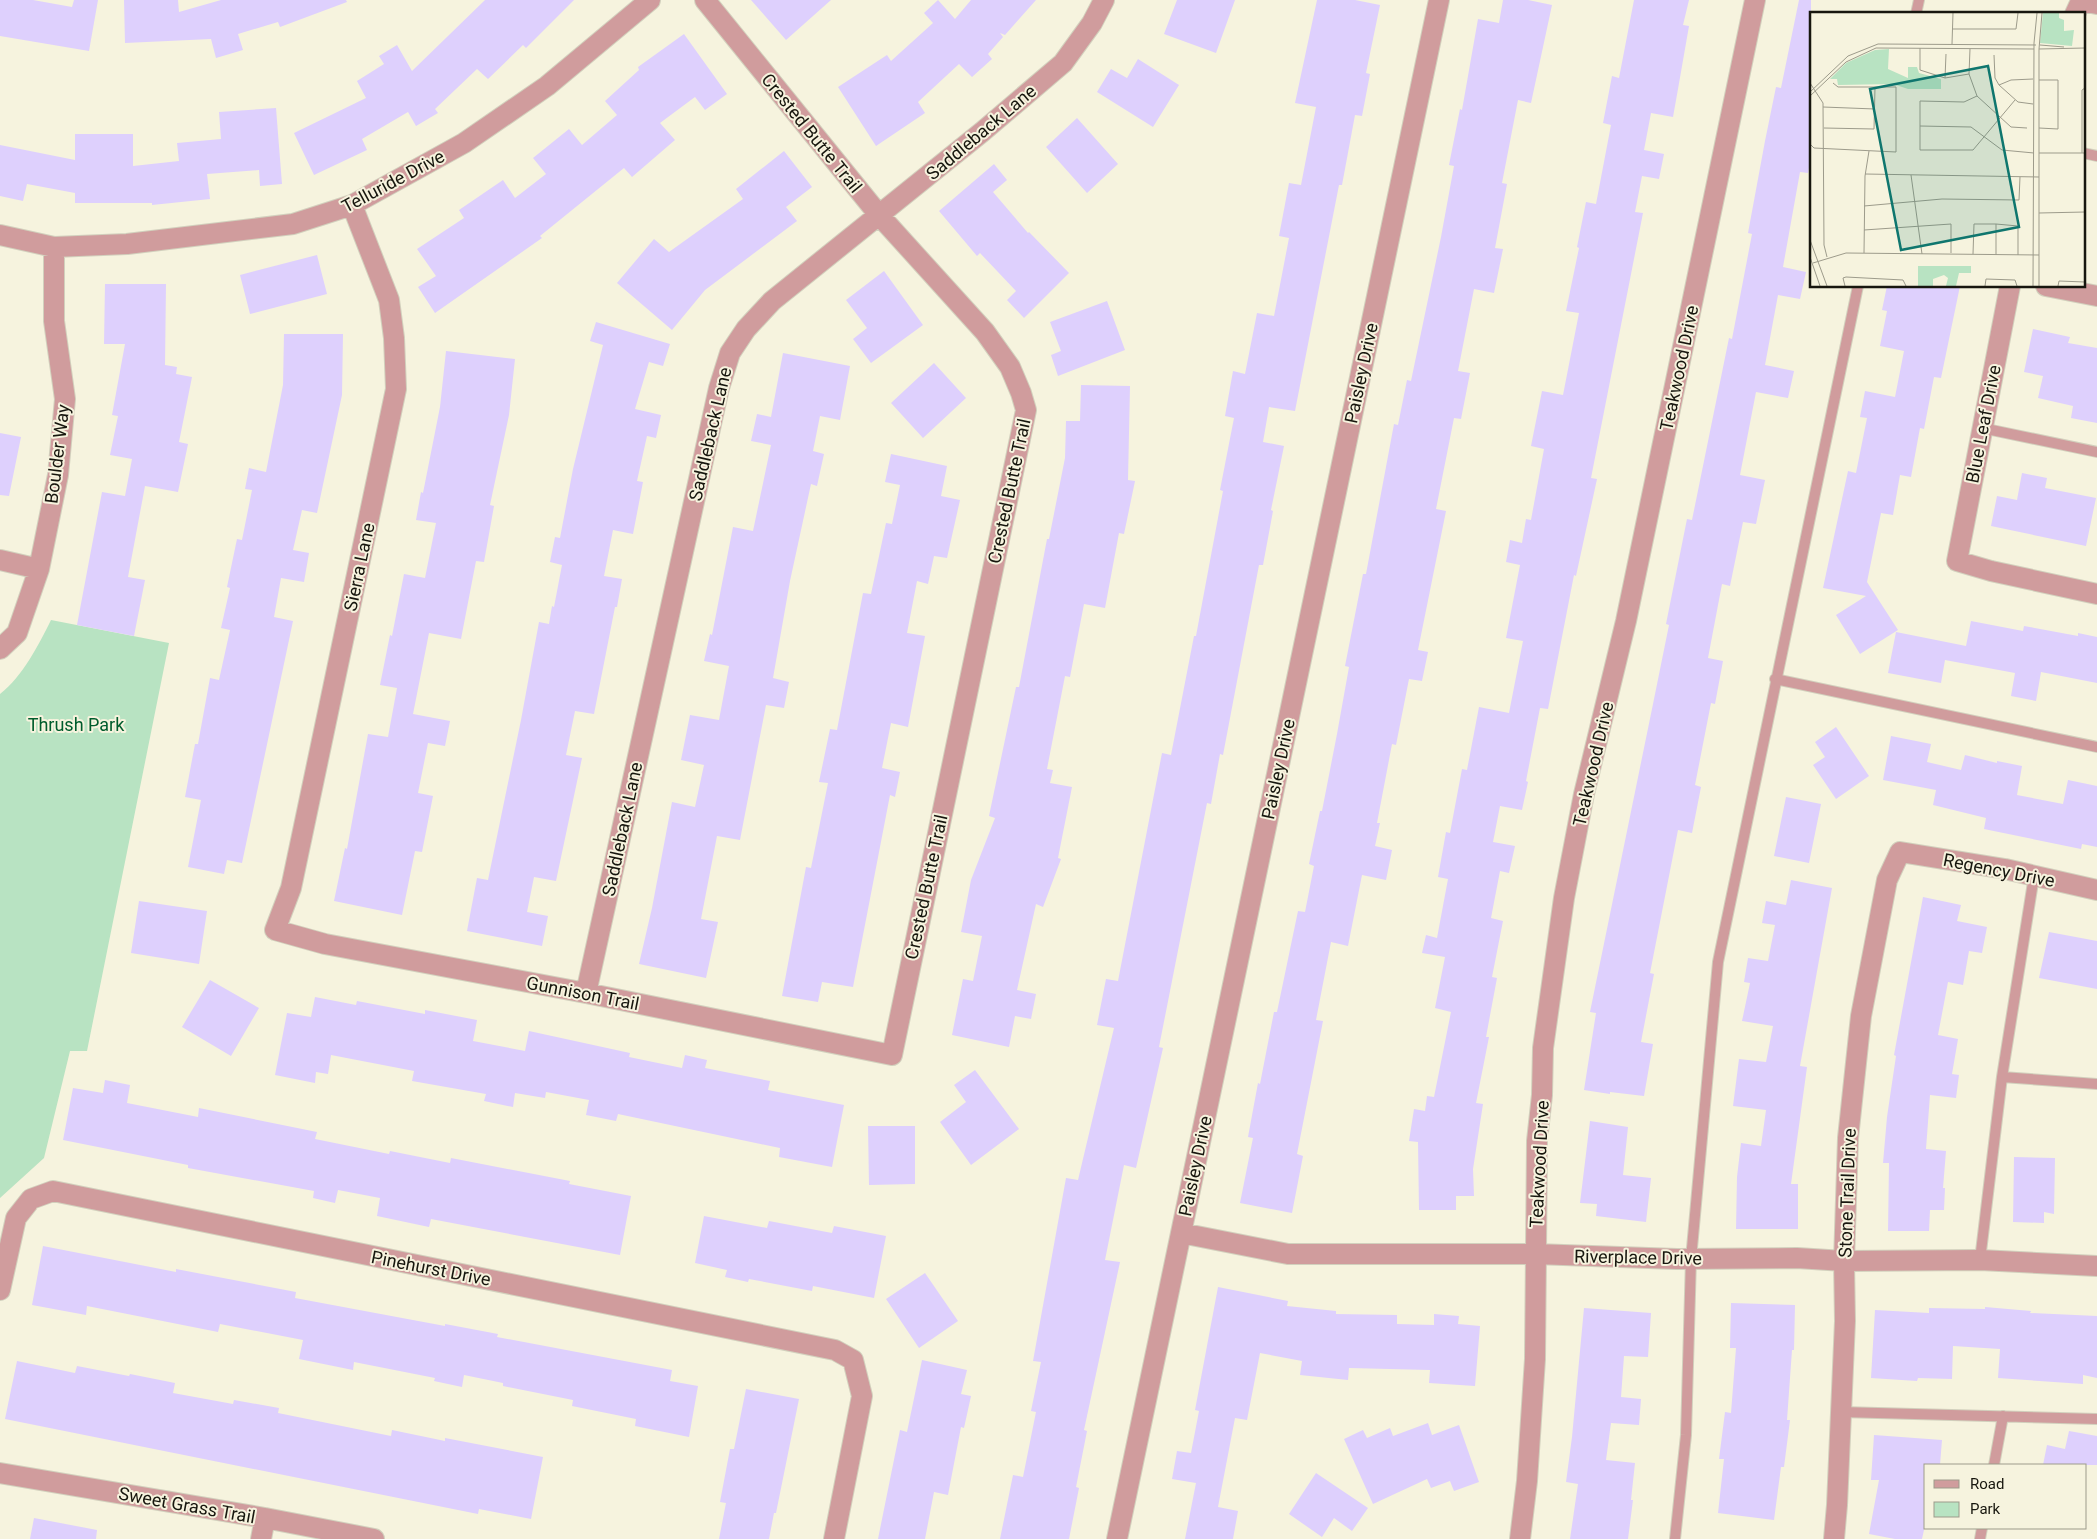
<svg xmlns="http://www.w3.org/2000/svg" width="2097" height="1539" font-family="Roboto,sans-serif">
<style>
.green{fill:#b8e3c2}
.building{fill:#ded0fd}
.lines{fill:none;stroke-linecap:round;stroke-linejoin:round}
.service-casing{stroke:#d2d0bd;stroke-width:12}
.minor-casing{stroke:#d2d0bd;stroke-width:22}
.service{stroke:#d09c9d;stroke-width:10}
.minor{stroke:#d09c9d;stroke-width:20}
.labels{text-anchor:middle;dominant-baseline:central;stroke-width:4;stroke-linejoin:round;paint-order:stroke}
.street-label{font-size:18px;fill:#17160e;stroke:#f6f3de}
.park-label{font-size:18px;fill:#005c2c;stroke:#f6f3de}
.inset-road{fill:none;stroke:#9d9b8b;stroke-width:1}
.view{fill:#0f766e;fill-opacity:0.15;stroke:#0f766e;stroke-width:2.5}
.inset-edge{fill:none;stroke:#17160e;stroke-width:2.5}
</style>
<rect width="100%" height="100%" fill="#f6f3de"/>
<!-- green -->
<path class="green" d="M51 620 169 643 87 1051H70L44 1158 0 1198V694C23 676 38 646 51 620Z"/>
<!-- building -->
<path class="building" d="M0 0H33L72 7 74 0H98L89 51 0 36Z
M124 0H178L179 12 221 0H346L347 2 280 27 278 22 238 34 243 50 216 58 211 39 125 43Z
M485 0H574L526 48 523 45 488 79 477 69 435 109 438 113 416 126 408 112 362 139 367 150 314 175 294 133 366 98 357 81 384 64 379 56 397 45 412 71Z
M751 0H831L786 40Z
M938 0 955 19 971 0H1036L1005 35 1000 33 1003 37 988 54 992 59 972 77 959 64 918 102 925 113 876 146 838 87 887 55 891 61 933 23 924 13Z
M1177 0H1235L1216 53 1164 34Z
M1317 0H1355L1380 5 1366 73 1370 74 1362 116 1355 115 1342 185H1339L1295 411 1269 407 1263 442 1284 446 1271 510 1273 511 1263 565H1259L1223 755 1220 754 1211 804 1207 803 1159 1047 1163 1048 1136 1168 1124 1165 1105 1260 1120 1262 1084 1430 1087 1431 1076 1487 1079 1488 1069 1539H1000L1013 1475 1023 1477 1036 1412 1031 1411 1041 1362 1033 1361 1066 1178 1078 1180 1114 1028 1097 1025 1106 979 1118 981 1162 753 1171 755 1194 636H1196L1223 491 1220 490 1234 418 1225 416 1233 371 1245 374 1257 313 1274 316 1289 238 1279 236 1289 183 1301 185 1316 107 1295 103Z
M1503 0H1528L1552 5 1531 103 1518 100 1502 183 1507 184 1495 248 1503 249 1494 293 1474 289 1458 371 1470 373 1461 419 1454 418 1436 509 1446 511 1418 650 1428 652 1422 681 1409 679 1396 745 1392 744 1377 823H1380L1375 846 1392 850 1386 880 1362 875 1348 946 1331 942 1316 1020 1323 1021 1297 1154 1303 1156 1292 1213 1240 1203 1253 1138 1248 1137 1258 1083 1260 1084 1274 1012H1277L1298 911 1305 912 1314 866 1309 864 1320 811H1322L1337 734 1349 667 1345 666 1363 574H1366L1394 424 1398 425 1407 380 1411 381 1441 237 1454 166 1449 165 1460 109 1462 110 1478 19 1499 23Z
M1634 0H1689L1683 25 1689 26 1678 89 1673 117 1651 113 1644 150 1664 154 1659 179 1642 176 1635 212 1643 213 1591 478 1597 479 1576 576 1574 575 1548 709 1540 708 1526 781 1528 782 1522 810 1500 806 1493 842 1515 846 1509 873 1500 871 1491 918 1503 921 1492 977 1497 978 1486 1037H1489L1476 1103 1483 1104 1473 1169 1474 1196H1456V1210H1419L1418 1142 1409 1141 1414 1109 1425 1111 1427 1096 1434 1097 1451 1012 1435 1008 1445 957 1422 953 1426 935 1437 938 1448 879 1438 877 1446 832 1450 833 1462 769 1467 770 1479 707 1509 713 1523 641 1506 638 1520 565 1506 562 1510 540 1522 543 1526 519 1531 520 1544 449 1531 446 1542 391 1563 395 1579 313 1566 311 1579 248 1577 247 1586 202 1596 204 1611 125 1603 123 1612 76 1619 78Z
M1799 0H1811V157L1808 173 1800 172 1783 267 1806 272 1800 299 1778 295 1765 365 1794 371 1788 398 1756 392 1740 475 1765 480 1756 524 1743 522 1730 586 1722 584 1708 658 1723 661 1715 704 1711 703 1695 785 1701 787 1692 833 1678 830 1650 973 1654 974 1641 1042 1653 1044 1644 1096 1610 1092V1094L1584 1090 1596 1013 1590 1012 1653 704 1669 625 1666 624 1687 519 1692 520 1729 338 1732 339 1752 234 1748 233 1765 141 1776 87 1781 88Z
M684 34 727 94 705 110 695 97 660 123 675 140 632 177 624 168 540 236 542 238 435 313 418 287 436 276 417 249 464 218 459 210 503 180 515 198 546 174 533 158 569 129 582 145 617 115 605 101 639 70 638 67Z
M1138 59 1179 85 1153 127 1097 92 1111 69 1127 78Z
M276 108 282 184 260 186 259 170 207 174 210 199 152 205V203H75V193L27 184 23 201 0 196V145L75 160V134H133V166L179 161 177 143 221 139 219 112Z
M1077 118 1118 164 1087 193 1046 147Z
M784 151 812 187 786 207 797 221 705 290 672 330 617 283 654 239 669 252 743 199 736 189Z
M994 164 1007 180 993 192 1028 233 1029 232 1069 273 1024 318 1007 300 1016 291 980 253 977 256 939 211Z
M317 255 327 294 250 314 240 275Z
M884 271 923 325 871 363 853 339 867 328 846 300Z
M105 284H166L165 365 177 367 176 374 192 377 179 442 188 444 178 492 145 486 128 577 145 580 134 636 77 625 102 492 125 496 132 459 110 455 118 416 112 415 125 344H104Z
M1887 286H1960L1941 378 1934 377 1924 429 1920 428 1911 477 1900 475 1893 515 1881 513 1867 582 1898 630 1860 654 1836 615 1866 596 1823 588 1848 471 1856 473 1867 418 1860 417 1865 391 1895 397 1904 351 1880 346 1887 311 1882 310Z
M1107 301 1125 350 1058 376 1051 355 1061 351 1050 322Z
M596 322 670 344 663 366 649 362 635 409 661 415 656 438 647 436 637 481 643 482 633 534 613 530 604 576 622 579 617 607H615L594 714 575 711 566 755 582 758 556 881 534 877 527 912 548 916 542 946 467 931 477 878 488 880 521 720 539 622 549 624 552 606 554 607 562 565 550 562 555 537 560 538 573 469 603 345 590 341Z
M2033 329 2070 337 2068 343 2097 348V423L2071 418 2073 406 2038 398 2043 376 2024 372Z
M284 334H343L342 395 317 513 302 510 293 550 309 553 304 582 281 578 274 617 293 621 242 863 227 860 224 874 188 867 201 800 185 797 195 744H198L210 678 219 680 230 630 221 628 230 588 227 587 237 539 242 540 252 490 245 489 249 468 266 472 283 385Z
M446 351 515 359 509 415 490 505 494 506 484 562 476 561 461 639 429 633 413 714 450 721 445 746 428 743 418 793 433 796 422 852 415 851 402 915 334 901 345 848 347 849 368 734 388 737 397 688 380 685 390 635 392 636 404 574 425 578 436 523 416 520 421 492 423 493 440 407Z
M783 353 850 366 840 420 820 416 813 451 824 454 817 486 811 484 790 581 773 678 789 682 784 708 766 705 740 840 717 836 701 919 718 922 706 978 639 964 652 908 672 802 695 807 704 765 681 760 690 715 719 720 729 666 704 661 710 634 712 635 733 527 753 531 771 445 751 441 757 414 771 417Z
M934 363 966 398 923 438 891 403Z
M1081 385 1130 386 1128 480 1135 481 1124 534 1119 533 1105 608 1084 604 1070 677 1065 676 1047 769 1053 770 1050 783 1072 787 1058 858 1061 859 1043 907 1036 904 1017 990 1036 994 1031 1019 1015 1016 1009 1047 952 1035 963 979 973 981 982 936 961 932 971 880 995 818 989 816 1016 687H1019L1047 539H1049L1065 458 1066 421H1080Z
M0 433 21 437 9 496 0 495Z
M891 454 947 466 941 496 960 500 947 558 934 556 928 584 917 581 907 633 925 636 908 727 891 723 882 768 900 772 895 797 890 795 853 987 822 982 818 1002 782 996 806 867 811 868 828 783 819 782 830 729 837 730 863 593 871 594 886 523 892 524 900 485 885 482Z
M2022 473 2047 478 2045 488 2096 498 2086 546 1991 526 1997 496 2017 500Z
M1971 621 2023 631 2024 626 2078 636V633L2097 637V683L2041 672 2036 701 2011 696 2015 673 1945 660 1941 683 1888 673 1896 632 1966 646Z
M1836 727 1869 776 1836 799 1813 765 1825 757 1815 742Z
M1891 736 1931 744 1927 762 1961 770 1965 755 1997 763V761L2022 766 2017 795 2063 804 2068 780 2097 786V847L2082 844 2081 849 1984 829 1986 818 1933 805 1936 790 1883 780Z
M1786 797 1821 804 1809 863 1774 856Z
M1791 880 1832 888 1800 1066 1807 1067 1791 1184H1798V1229H1736L1737 1177 1741 1143 1761 1146 1766 1110 1733 1106 1739 1059 1766 1062 1773 1026 1742 1021 1750 983 1744 982 1748 958 1768 961 1775 925 1762 923 1766 901 1786 905Z
M1923 897 1961 905 1957 921 1987 927 1982 953 1969 951 1963 985 1948 982 1938 1035 1958 1039 1952 1074 1959 1075 1956 1098 1930 1095 1926 1149 1946 1151 1943 1188H1945L1944 1210H1930L1929 1231H1888L1889 1163H1883L1887 1117 1896 1056 1894 1055Z
M139 901 207 911 199 964 131 953Z
M2049 932 2097 941V989L2039 978Z
M210 980 259 1008 231 1056 182 1027Z
M315 997 356 1005 357 1001 425 1014V1010L477 1020 473 1041 525 1051 529 1031 630 1053 629 1057 682 1068 685 1055 707 1060 705 1068 770 1081 768 1090 844 1105 832 1167 779 1157 780 1148 713 1134 618 1114 616 1121 586 1115 589 1100 546 1092 545 1098 515 1093 513 1107 484 1101 486 1094 412 1081 414 1071 331 1055 328 1074 316 1072 315 1083 275 1075 287 1013 311 1017Z
M975 1070 1019 1129 971 1165 940 1122 966 1102 954 1085Z
M105 1080 130 1085 127 1103 198 1117 199 1108 317 1132 315 1139 389 1154 390 1151 450 1163 451 1158 570 1181 569 1184 631 1196 620 1255 431 1219 429 1227 377 1216 380 1198 338 1190 335 1203 313 1198 314 1191 188 1168V1165L63 1140 73 1088 103 1093Z
M1590 1121 1628 1127 1623 1175 1651 1178 1646 1222 1596 1216 1597 1204 1580 1203Z
M868 1126H915V1184L869 1185Z
M2014 1157 2055 1158 2054 1214 2044 1212V1223L2013 1222Z
M704 1216 767 1228 769 1221 832 1233 834 1226 886 1236 874 1298 813 1286 812 1291 749 1279 748 1282 725 1277 727 1270 695 1263Z
M43 1246 176 1272V1269L296 1292 295 1298 445 1326V1324L498 1334 497 1337 672 1370 670 1381 698 1386 689 1437 635 1426 636 1419 572 1406 573 1400 503 1386V1383L464 1375 462 1387 434 1381 435 1378 354 1362 353 1370 299 1359 303 1340 220 1324 218 1332 87 1306 86 1315 32 1305Z
M925 1273 958 1321 919 1348 886 1299Z
M1218 1287 1288 1301 1287 1306 1336 1311V1314L1397 1315V1324L1434 1325V1314L1459 1316 1458 1324 1480 1326 1475 1386 1429 1383 1430 1370 1349 1368 1348 1380 1300 1375 1302 1361 1260 1353 1247 1420 1235 1418 1218 1507 1238 1511 1233 1539H1185L1196 1483 1172 1479 1177 1451 1191 1453 1199 1411 1195 1410Z
M1731 1303 1795 1305 1794 1350H1792L1787 1420H1790L1784 1467H1781L1774 1520 1718 1513 1724 1459H1719L1725 1412 1731 1413 1736 1348H1730Z
M1985 1307 2031 1311 2030 1313 2097 1316V1378L2083 1375V1384L1998 1378 2000 1349 1953 1346 1952 1379 1918 1378 1917 1381 1871 1378 1875 1310 1929 1313V1308L1985 1309Z
M1584 1308 1651 1313 1648 1357 1624 1356 1621 1397 1641 1399 1639 1425 1611 1423 1606 1460 1635 1463 1631 1500H1633L1628 1539H1570L1578 1484 1566 1482 1572 1437Z
M922 1360 967 1370 961 1394 971 1396 964 1428 961 1427 948 1495 934 1492 925 1539H878L900 1430 907 1432Z
M17 1361 75 1373 77 1366 129 1376 130 1374 175 1383 173 1393 233 1404 234 1400 279 1408 278 1413 391 1436 392 1430 445 1441V1438L543 1457 531 1519 479 1509 478 1514 5 1419Z
M746 1389 799 1399 776 1513H774L769 1539H719L726 1503 720 1502 730 1449H734Z
M1428 1423 1432 1435 1459 1425 1479 1482 1454 1491 1450 1481 1431 1488 1427 1479 1373 1504 1344 1439 1363 1430 1367 1438 1390 1428 1393 1436Z
M2069 1431 2097 1436V1465H2043L2047 1445 2065 1449Z
M1874 1435 1942 1440 1940 1465H1926V1521L1922 1539H1895L1869 1534 1879 1480H1871Z
M1316 1473 1368 1508 1352 1531 1334 1518 1322 1537 1289 1514Z
M34 1518 97 1530 96 1539H30Z"/>
<g class="lines">
<!-- service casing -->
<g class="service-casing">
<path id="service" d="M1916 14 1919 0
M2083 153 2097 156
M1982 428 2097 452
M1775 679 2097 747
M2002 1077 2097 1084
M1980 1260 2002 1077 2034 876
M1841 1412 2097 1419
M1994 1465 2003 1416
M1675 1539 1686 1435 1691 1259 1718 962 1858 286
M1980 1539 1982 1528"/>
</g>
<!-- minor casing -->
<g class="minor-casing">
<path id="minor" d="M2075 14 2081 1 2097 4
M352 205 389 300 394 338 396 389 291 888 275 930 325 944 586 993 892 1055 1026 410 1021 393 1010 367 985 332 879 215 705 0
M0 235 54 247 127 244 293 224 352 205 464 143 547 86 650 0
M2010 286 1957 561 1991 571 2097 594
M2046 286 2097 296
M0 560 39 569
M0 649 17 633 39 569 58 475 65 399 54 321V247
M586 993 719 388 730 353 746 329 772 301 982 132 1063 63 1092 23 1104 0
M1181 1233 1288 1254H1535L1677 1259 1797 1258 1844 1261 1980 1260 2097 1266
M0 1290 16 1218 31 1199 53 1191 835 1350 853 1360 862 1396 834 1539
M0 1473 265 1518 374 1539
M261 1539 265 1518
M1117 1539 1439 0
M1520 1539 1527 1481 1535 1359 1537 1141 1542 1095 1543 1048 1564 898 1584 794 1626 621 1755 0
M1834 1539 1837 1505 1845 1321 1844 1261 1848 1138 1861 1016 1887 880 1900 852 2005 869 2097 890"/>
</g>
<!-- service -->
<use href="#service" class="service"/>
<!-- minor -->
<use href="#minor" class="minor"/>
</g>
<g class="labels">
<!-- street labels -->
<g class="street-label">
<text transform="translate(981 132) rotate(-40)">Saddleback Lane</text>
<text transform="translate(812 133) rotate(51)">Crested Butte Trail</text>
<text transform="translate(393 181) rotate(-28)">Telluride Drive</text>
<text transform="translate(1679 368) rotate(-78)">Teakwood Drive</text>
<text transform="translate(1361 373) rotate(-78)">Paisley Drive</text>
<text transform="translate(1983 424) rotate(-79)">Blue Leaf Drive</text>
<text transform="translate(710 434) rotate(-77)">Saddleback Lane</text>
<text transform="translate(57 454) rotate(-83)">Boulder Way</text>
<text transform="translate(1009 491) rotate(-78)">Crested Butte Trail</text>
<text transform="translate(359 567) rotate(-78)">Sierra Lane</text>
<text transform="translate(1593 764) rotate(-77)">Teakwood Drive</text>
<text transform="translate(1278 769) rotate(-78)">Paisley Drive</text>
<text transform="translate(622 829) rotate(-78)">Saddleback Lane</text>
<text transform="translate(1999 870) rotate(11)">Regency Drive</text>
<text transform="translate(926 887) rotate(-78)">Crested Butte Trail</text>
<text transform="translate(583 993) rotate(11)">Gunnison Trail</text>
<text transform="translate(1539 1164) rotate(-87)">Teakwood Drive</text>
<text transform="translate(1195 1166) rotate(-78)">Paisley Drive</text>
<text transform="translate(1847 1193) rotate(-88)">Stone Trail Drive</text>
<text transform="translate(1638 1257) rotate(1)">Riverplace Drive</text>
<text transform="translate(431 1268) rotate(11)">Pinehurst Drive</text>
<text transform="translate(187 1505) rotate(10)">Sweet Grass Trail</text>
</g>
<!-- park labels -->
<g class="park-label">
<text x="76" y="724">Thrush Park</text>
</g>
</g>
<!-- overview -->
<g transform="translate(1810 12)">
<rect width="275" height="275" fill="#f6f3de"/>
<path d="M233 1H262H249V6L254 8V19L264 18 262 34 230 31ZM79 37 78 57 98 66V55H107L109 61 131 67V77H98L83 72 28 73 27 67H20L36 51 65 38ZM108 254H161V261H149L146 274H136L138 266 134 263 123 267V274H108Z" fill="#b8e3c2"/>
<path class="inset-road" d="M0 12V61M142 17H206L208 1M142 32 143 1M230 33 254 35M110 36V58L135 66 159 62M160 37 159 62 167 84 201 115 217 116M229 37 275 36M184 43 185 66 189 73 208 90 223 92M135 66 136 42M229 68H248V117L229 116M0 71 13 91 14 233 17 245M189 73 201 68 223 67M0 80 38 44 68 32 226 33M0 84 36 50 66 36 224 37M167 84 154 90 110 89V138H163L205 88M13 95 65 97M110 114 161 115 192 138 224 141M14 116 64 117 65 75M0 132 4 136 86 140V75H28L23 71M229 141H275M272 141V78L275 76M55 162 229 165M101 163 112 242M54 194 132 187 209 188 210 165M229 201 275 200M186 212V243M54 218 141 212V241M0 228 17 274M54 241 55 164 59 139M163 242 164 212H186L208 214V243M0 245 10 274M3 251 36 241 229 243M35 274 33 266 36 265 93 268 96 274M175 274 176 267 205 268 207 274M223 274 224 31 227 1M229 274V37L232 1M248 274 249 269 275 270"/>
<path class="view" d="M178 54 209 215 91 238 60 77Z"/>
<rect width="275" height="275" class="inset-edge"/>
</g>
<!-- legend -->
<rect x="1924" y="1464" width="162" height="65" fill="#f6f3de" stroke="#9d9b8b"/>
<rect x="1934" y="1480" width="25" height="8" fill="#d09c9d" stroke="#9d9b8b"/>
<text x="1970" y="1489" font-size="15" fill="#17160e">Road</text>
<rect x="1934" y="1502" width="25" height="15" fill="#b8e3c2" stroke="#9d9b8b"/>
<text x="1970" y="1514" font-size="15" fill="#17160e">Park</text>
</svg>
